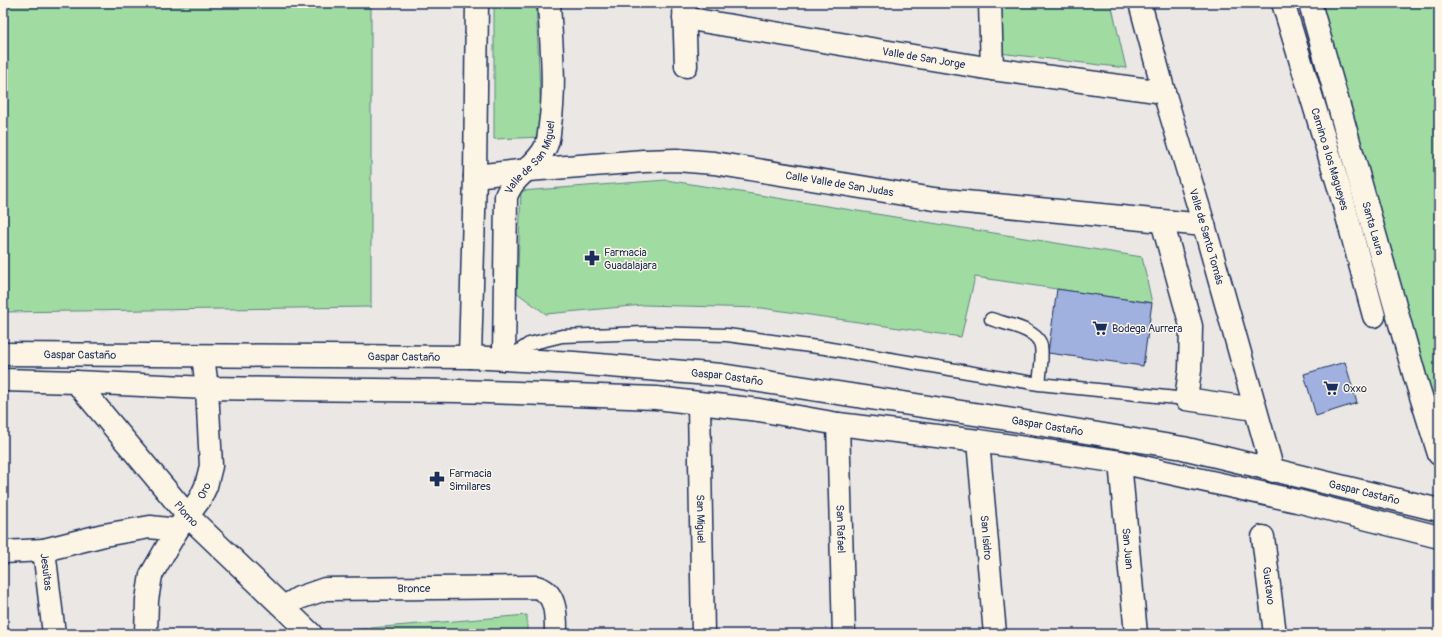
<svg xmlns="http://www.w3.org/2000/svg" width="1442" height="637" font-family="Pangolin,sans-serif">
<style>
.green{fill:#a0dba2;stroke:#5e8580}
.building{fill:#a0b0df;stroke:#1b2f5e}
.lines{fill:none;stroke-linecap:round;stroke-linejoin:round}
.service-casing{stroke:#1b2f5e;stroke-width:15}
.minor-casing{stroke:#1b2f5e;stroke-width:25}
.secondary-casing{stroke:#1b2f5e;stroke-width:25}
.service{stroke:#fcf5e5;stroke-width:12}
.minor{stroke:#fcf5e5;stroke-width:22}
.secondary{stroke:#fcf5e5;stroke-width:22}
.labels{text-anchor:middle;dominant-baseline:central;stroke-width:3;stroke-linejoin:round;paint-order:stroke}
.street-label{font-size:11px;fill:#1b2f5e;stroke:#fcf5e5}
.poi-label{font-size:11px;fill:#1b2f5e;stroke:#fcf5e5;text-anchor:start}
</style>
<rect width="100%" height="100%" fill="#eae7e4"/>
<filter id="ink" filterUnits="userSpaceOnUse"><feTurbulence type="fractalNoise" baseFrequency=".025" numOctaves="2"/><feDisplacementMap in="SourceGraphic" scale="8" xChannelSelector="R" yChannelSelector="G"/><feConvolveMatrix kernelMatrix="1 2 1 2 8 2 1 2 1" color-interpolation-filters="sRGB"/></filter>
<g filter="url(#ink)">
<!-- green -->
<path class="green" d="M3 3H371V307L3 312Z
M494 3H536L542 137 494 139Z
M996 3H1111L1126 68 999 53Z
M1313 3H1439V425Z
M666 180 1142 257 1152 303 975 277 961 337 762 308 643 305 546 314 517 293 521 191Z
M527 615V634H326L323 632Z"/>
<!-- building -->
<path class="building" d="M1057 289 1152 303 1143 366 1048 353Z
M1345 362 1357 403 1316 416 1304 374Z"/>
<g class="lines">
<!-- service casing -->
<g class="service-casing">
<path id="service" d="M991 319C1005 324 1038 329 1041 346 1043 357 1040 373 1039 384
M512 359 519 351 529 344 562 336 646 333 727 335 825 348 1039 384 1186 399"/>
</g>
<!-- minor casing -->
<g class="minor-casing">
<g id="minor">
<path d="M990 3 992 69"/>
<path id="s1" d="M1140 3 1164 92 1204 225 1273 471"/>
<path id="s2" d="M1283 3 1341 194 1374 316"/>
<path id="s3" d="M1310 3 1415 377 1439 454"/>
<path d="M684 5 686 66"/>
<path id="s4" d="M684 18 992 69 1164 92"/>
<path id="s5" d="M475 176 528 170 644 161 676 160 714 163 934 199 1204 225"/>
<path d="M1162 221 1191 326 1190 370 1186 399 1255 409"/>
<path d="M470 357 475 176 477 3"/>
<path id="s6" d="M504 359 506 196C509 190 511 185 516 180 526 169 540 160 546 146 549 140 549 132 550 125 556 85 551 43 549 3"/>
<path id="s7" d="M76 382 188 516 311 634"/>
<path id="s8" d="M699 404 703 634"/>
<path id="s9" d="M838 424 844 634"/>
<path id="s10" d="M978 441 995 634"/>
<path id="s11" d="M1120 462 1136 634"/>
<path id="s12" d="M1263 537 1275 634"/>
<path d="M44 550 104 535 150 527 177 530"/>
<path id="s13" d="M3 552 44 550 54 634"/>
<path id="s14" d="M284 607 299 598 325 589 536 587C557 592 556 616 556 634"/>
<path id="s15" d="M146 634 147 600 151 575 177 530 200 499 206 486 211 466 207 388 203 356"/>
</g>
</g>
<!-- secondary casing -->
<g class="secondary-casing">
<g id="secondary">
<path id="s16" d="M3 354 470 357 574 363 721 375 1007 419 1183 448 1439 510"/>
<path d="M3 380 76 382 207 388 459 391 656 398 759 410 838 424 978 441 1120 462 1297 501 1439 537"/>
</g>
</g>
<!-- service -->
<use href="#service" class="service"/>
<!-- minor -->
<use href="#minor" class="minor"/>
<!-- secondary -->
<use href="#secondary" class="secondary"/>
</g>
</g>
<!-- icons -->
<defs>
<g id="pharmacy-bare" transform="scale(1.2)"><path d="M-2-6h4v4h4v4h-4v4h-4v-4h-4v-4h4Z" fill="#1b2f5e" stroke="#fcf5e5" stroke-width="2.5" paint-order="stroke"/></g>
<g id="supermarket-bare" transform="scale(1.2)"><path d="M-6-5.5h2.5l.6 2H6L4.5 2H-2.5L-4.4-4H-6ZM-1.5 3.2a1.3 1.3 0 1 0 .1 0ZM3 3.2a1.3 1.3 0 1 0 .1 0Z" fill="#1b2f5e" stroke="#fcf5e5" stroke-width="2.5" paint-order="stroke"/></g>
</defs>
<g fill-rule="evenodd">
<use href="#pharmacy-bare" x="592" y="258"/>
<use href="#supermarket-bare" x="1100" y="328"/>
<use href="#supermarket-bare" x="1331" y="388"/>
<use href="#pharmacy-bare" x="437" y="479"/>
</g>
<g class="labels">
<!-- street labels -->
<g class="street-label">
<text stroke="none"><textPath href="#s4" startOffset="243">Valle de San Jorge</textPath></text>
<text stroke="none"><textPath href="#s6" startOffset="210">Valle de San Miguel</textPath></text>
<text stroke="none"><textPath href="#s2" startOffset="163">Camino a los Magueyes</textPath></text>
<text stroke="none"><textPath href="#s5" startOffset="367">Calle Valle de San Judas</textPath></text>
<text stroke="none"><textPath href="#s3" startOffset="234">Santa Laura</textPath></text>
<text stroke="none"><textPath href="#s1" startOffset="243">Valle de Santo Tomás</textPath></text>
<text stroke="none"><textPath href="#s16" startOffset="77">Gaspar Castaño</textPath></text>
<text stroke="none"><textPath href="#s16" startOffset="401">Gaspar Castaño</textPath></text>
<text stroke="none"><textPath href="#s16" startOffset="725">Gaspar Castaño</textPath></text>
<text stroke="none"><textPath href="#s16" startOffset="1049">Gaspar Castaño</textPath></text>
<text stroke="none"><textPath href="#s15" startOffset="159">Oro</textPath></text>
<text stroke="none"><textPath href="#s16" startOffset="1373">Gaspar Castaño</textPath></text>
<text stroke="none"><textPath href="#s7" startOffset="172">Plomo</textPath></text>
<text stroke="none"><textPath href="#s8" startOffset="115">San Miguel</textPath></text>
<text stroke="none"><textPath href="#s9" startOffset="105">San Rafael</textPath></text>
<text stroke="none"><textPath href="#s10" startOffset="97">San Isidro</textPath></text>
<text stroke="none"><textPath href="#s11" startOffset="87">San Juan</textPath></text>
<text stroke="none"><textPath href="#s13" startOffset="63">Jesuitas</textPath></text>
<text stroke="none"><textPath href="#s12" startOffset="49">Gustavo</textPath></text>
<text stroke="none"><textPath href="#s14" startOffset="134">Bronce</textPath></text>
</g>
<!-- poi labels -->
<g class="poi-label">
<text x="604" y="252">Farmacia<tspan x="604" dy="13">Guadalajara</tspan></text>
<text x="1112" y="328">Bodega Aurrera</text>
<text x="1343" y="388">Oxxo</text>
<text x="449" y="473">Farmacia<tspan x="449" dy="13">Similares</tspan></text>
</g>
</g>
<!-- margin -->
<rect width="1442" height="637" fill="none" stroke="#fcf5e5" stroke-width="16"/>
<rect x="8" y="8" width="1426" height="621" fill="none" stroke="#1b2f5e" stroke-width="1.5" filter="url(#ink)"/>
</svg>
